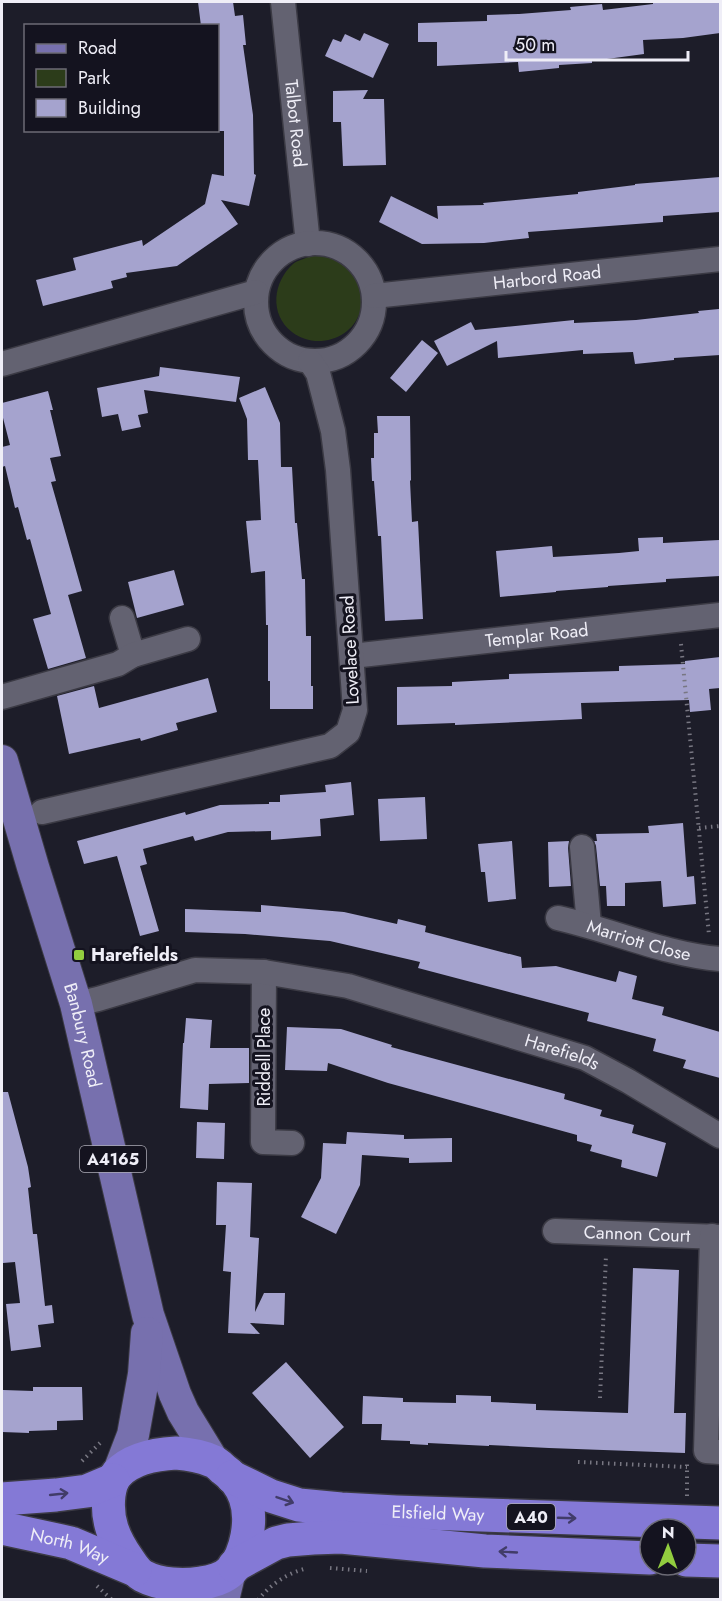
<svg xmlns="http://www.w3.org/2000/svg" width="722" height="1601" font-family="Jost,sans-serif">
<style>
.green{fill:#2c3c1a}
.building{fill:#a5a3ce}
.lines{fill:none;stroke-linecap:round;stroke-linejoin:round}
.minor-casing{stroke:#3b3a44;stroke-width:27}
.major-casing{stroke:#3b3a44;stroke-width:34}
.highway-casing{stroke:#3b3a44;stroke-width:36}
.path{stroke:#787782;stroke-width:4;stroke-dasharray:1.5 4.5;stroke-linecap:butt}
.minor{stroke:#636271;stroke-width:24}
.major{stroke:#7770ae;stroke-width:32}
.highway{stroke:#8479d6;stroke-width:33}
.oneway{stroke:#413c68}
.poi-dot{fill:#92cd3f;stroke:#14131f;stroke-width:2}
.labels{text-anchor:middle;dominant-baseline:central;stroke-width:6;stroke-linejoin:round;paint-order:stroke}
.shield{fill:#14131f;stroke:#adacb6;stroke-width:1.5}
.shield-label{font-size:16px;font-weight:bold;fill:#efeef7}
.street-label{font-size:18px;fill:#efeef7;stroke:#14131f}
.poi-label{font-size:18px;font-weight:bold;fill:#efeef7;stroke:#14131f;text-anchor:start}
</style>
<rect width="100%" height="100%" fill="#1d1d29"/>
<!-- green -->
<path class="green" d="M314 255C337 256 352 261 359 285 362 294 363 303 360 312 351 340 315 350 292 332 269 314 273 282 293 264 298 260 307 258 314 255Z"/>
<!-- building -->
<path class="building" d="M198 2H233L235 16 243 15 246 45H243L253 115 254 174 256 175 249 206 221 200 238 224 177 266 126 273 127 277 111 281 113 288 43 306 36 280 76 270 73 258 142 240 143 246 205 204 212 174 224 176V131H218V26H201Z
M653 2H720V33L683 38 643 40 644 54 592 61V63L559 65V68L519 72 518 62 437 66V42H418V23L487 21V15L519 14 571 10 570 7 602 4 603 10 653 4Z
M364 33 389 44 373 78 325 56 333 39 341 42 345 34 360 41Z
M368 90 363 99H384L386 165 343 166 341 122H333V91Z
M720 177V212L663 216V222L528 232 529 238 484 243 422 244 379 222 391 196 438 219 437 206 484 205 483 203 578 194V192L635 185V184Z
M719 309 720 355 674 358V360L635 364 633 352 583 354V350L498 358 497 341 447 366 434 341 471 322 475 330 574 320V323L636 320 699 313 698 311Z
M422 340 438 353 406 392 390 378Z
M160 367 240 377 236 402 144 390 148 413 138 415 141 427 122 431 118 414 102 417 97 388 159 376Z
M265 387 280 423 281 467H292L295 523H297L302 579H305L306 636H311V686H313V709H270V681H268V625H266L265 571 251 573 246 521 261 520 258 460H248L247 419 239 398Z
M48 391 53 410H50L61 456 50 458 56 481 51 482 82 591 68 595 86 658 48 669 33 619 51 614 30 539 27 540 18 507 15 508 5 466 2 467V447L10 445 2 414V403Z
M377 416H410L411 480 410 481 412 522 418 521 423 619 385 621 381 536H378L374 481H372L371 458H374V433H378Z
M663 537V543L719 540 720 576 666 579V582L608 586V587L556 591V592L500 597 496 551 552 546 553 557 619 553 639 551 638 538Z
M174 570 184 605 137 618 128 582Z
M720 657V688L709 689 711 710 690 712 689 700 581 703 582 719 455 725V723L397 725V687L452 686V682L509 679V674L619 671V666L685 664V661Z
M208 678 217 712 176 723 178 730 141 741 140 738 69 754 57 696 94 686 99 708Z
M351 782 354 815 320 819 321 836 271 840V831L228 832 195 841 193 836 143 849 147 864 140 866 159 931 140 936 117 856 84 864 77 841 185 812 186 815 220 805 269 804V802H280V795L326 792 325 785Z
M425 797 427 839 380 841 378 799Z
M683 823 687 877 694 876 696 904 663 907 661 881 625 883V906H607L606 886H600L596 846 594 841H597L596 834 649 833 648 826Z
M512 841 516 899 488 902 485 872H481L478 844Z
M569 841 568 848 571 886 549 887 548 842Z
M261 905 344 912 397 924 398 919 426 926 425 932 521 957 522 968 556 966 616 982 619 971 637 976 632 999 664 1007 662 1015 720 1032V1078L683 1068 686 1060 653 1051 656 1039 587 1021 589 1013 418 968 420 962 330 941 245 934 185 932V909L261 912Z
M186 1018 212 1020 210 1048H249V1083L209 1084 208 1110 180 1108 183 1043H184Z
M287 1027 341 1029 392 1045 391 1047 565 1094 564 1099 602 1110 600 1116 634 1125 632 1133 666 1143 657 1177 621 1167 622 1160 590 1151 592 1145 577 1141V1135L388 1083 328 1063 327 1071 285 1070Z
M2 1092H8L28 1167 31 1187 28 1188 33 1234H37L45 1306 52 1305 54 1323 38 1325 41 1347 11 1351 6 1304 20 1303 15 1262 3 1263 2 1250Z
M197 1122 225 1123 224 1159 196 1158Z
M347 1132 404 1135V1139L452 1138V1162L409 1163V1158L362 1155 360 1185 336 1234 301 1217 321 1178 323 1143 346 1144Z
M217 1182 252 1183 250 1237 259 1238 255 1312 264 1293H285L284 1325 250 1323 260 1334 228 1333 231 1272 223 1271 226 1225H216Z
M633 1268 679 1270 674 1413H686L685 1453 549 1448 489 1445V1446L428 1443V1445L410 1444V1441L381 1440 382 1424H362L363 1396 403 1398V1402L456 1403V1395L491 1396V1402L536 1404V1410L628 1413Z
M286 1362 344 1427 310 1458 252 1393Z
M33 1387H82L83 1420 57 1421V1430L29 1431V1433L2 1432 3 1390 33 1391Z"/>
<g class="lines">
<!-- minor casing -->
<g class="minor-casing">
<g id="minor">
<path id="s1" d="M283 2 308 244"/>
<circle cx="315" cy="302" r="59"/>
<path id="s2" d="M374 296 720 259"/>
<path d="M2 364 256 292"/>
<path d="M122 618 133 655"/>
<path id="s3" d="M352 656 720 615"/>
<path d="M2 697 118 664 133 655 188 639"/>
<path d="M42 812 330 746 348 732 355 710 338 470 333 431 318 373 310 361"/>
<path d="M582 847 589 925"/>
<path id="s4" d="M558 918C611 930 667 955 720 959"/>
<path d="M264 972 263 1142 292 1143"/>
<path id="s5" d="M76 1004 98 999 195 970 264 972 348 986 585 1058 628 1081 720 1136"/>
<path id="s6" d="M555 1231 720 1237"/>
<path d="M712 1236 706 1451 720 1452"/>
</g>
</g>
<!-- major casing -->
<g class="major-casing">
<g id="major">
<path id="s7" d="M2 761 33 867 76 1004 148 1315 175 1394 183 1412 213 1461"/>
<path d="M118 1474 133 1435 144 1374 147 1333"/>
<path d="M223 1600 230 1571"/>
</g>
</g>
<!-- highway casing -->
<g class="highway-casing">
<g id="highway">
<path d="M176 1453C188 1454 201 1456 212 1461 216 1462 220 1466 223 1469 233 1476 241 1486 245 1497 253 1519 247 1554 231 1571 224 1578 211 1582 201 1583 183 1586 160 1585 143 1576 136 1572 132 1565 128 1559 114 1539 106 1520 109 1495 110 1488 112 1480 117 1474 132 1458 156 1454 176 1453Z"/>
<path id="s8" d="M232 1477 271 1496 299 1505 341 1509 396 1512 720 1523"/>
<path d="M2 1499 56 1495 87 1491 113 1480"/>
<path id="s9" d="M2 1528 71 1543 135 1570"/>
<path d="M686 1560 720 1561"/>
<path d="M234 1566 276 1543 288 1540 313 1538 341 1537 485 1551 650 1558"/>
</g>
</g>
<!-- path -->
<path class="path" d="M681 644 709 935
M699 828 720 826
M600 1398 606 1255
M82 1461 100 1443
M578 1462 687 1467
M687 1496V1464
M330 1568 367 1571
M97 1586 112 1600
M258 1600C270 1585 286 1574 304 1569"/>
<!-- minor -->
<use href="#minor" class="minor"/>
<!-- major -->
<use href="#major" class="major"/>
<!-- highway -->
<use href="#highway" class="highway"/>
</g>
<!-- one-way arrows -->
<defs><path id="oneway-shaft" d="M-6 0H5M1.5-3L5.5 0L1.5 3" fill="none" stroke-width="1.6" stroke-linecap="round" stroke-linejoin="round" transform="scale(1.5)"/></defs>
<g class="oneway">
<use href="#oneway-shaft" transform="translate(59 1494) rotate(-6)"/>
<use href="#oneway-shaft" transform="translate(285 1500) rotate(19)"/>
<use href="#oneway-shaft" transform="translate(567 1518) rotate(2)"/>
<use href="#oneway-shaft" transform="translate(508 1552) rotate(-177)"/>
</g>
<!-- markers -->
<rect class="poi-dot" x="73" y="949" width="12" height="12" rx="3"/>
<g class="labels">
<!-- shield labels -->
<g class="shield">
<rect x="80" y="1146" width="66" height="26" rx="4.5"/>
<rect x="507" y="1504" width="48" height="26" rx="4.5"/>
</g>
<g class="shield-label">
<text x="113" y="1159">A4165</text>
<text x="531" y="1517">A40</text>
</g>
<!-- street labels -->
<g class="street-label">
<text stroke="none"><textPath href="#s1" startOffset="122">Talbot Road</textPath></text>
<text stroke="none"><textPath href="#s2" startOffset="174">Harbord Road</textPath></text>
<text stroke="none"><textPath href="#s3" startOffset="186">Templar Road</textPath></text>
<text transform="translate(350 650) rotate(-93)">Lovelace Road</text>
<text stroke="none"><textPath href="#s4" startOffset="84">Marriott Close</textPath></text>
<text stroke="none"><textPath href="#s7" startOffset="286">Banbury Road</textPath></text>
<text stroke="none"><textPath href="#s5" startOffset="502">Harefields</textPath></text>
<text transform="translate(264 1057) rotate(-90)">Riddell Place</text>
<text stroke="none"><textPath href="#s6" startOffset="82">Cannon Court</textPath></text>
<text stroke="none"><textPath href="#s8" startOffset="212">Elsfield Way</textPath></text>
<text stroke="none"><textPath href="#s9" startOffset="70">North Way</textPath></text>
</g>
<!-- poi labels -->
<g class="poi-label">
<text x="91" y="955">Harefields</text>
</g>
</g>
<!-- border -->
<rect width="722" height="1601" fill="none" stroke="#efeef7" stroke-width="6"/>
<!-- legend -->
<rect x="24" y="24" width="195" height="108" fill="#14131f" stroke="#6c6b75" stroke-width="1.5"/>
<rect x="36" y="44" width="30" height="9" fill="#7770ae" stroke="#6c6b75" stroke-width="1.5"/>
<text x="78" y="54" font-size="18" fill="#efeef7">Road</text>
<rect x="36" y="69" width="30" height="18" fill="#2c3c1a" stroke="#6c6b75" stroke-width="1.5"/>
<text x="78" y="84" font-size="18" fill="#efeef7">Park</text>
<rect x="36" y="99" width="30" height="18" fill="#a5a3ce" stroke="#6c6b75" stroke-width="1.5"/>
<text x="78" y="114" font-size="18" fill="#efeef7">Building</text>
<!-- north arrow -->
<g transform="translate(668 1547) rotate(1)"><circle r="28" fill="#14131f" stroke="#6c6b75" stroke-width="1.5"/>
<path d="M0-4.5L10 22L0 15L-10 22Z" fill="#92cd3f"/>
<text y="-9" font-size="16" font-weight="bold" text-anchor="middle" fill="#efeef7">N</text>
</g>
<!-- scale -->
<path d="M506 51v9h182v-9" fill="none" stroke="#efeef7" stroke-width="3"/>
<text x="515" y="51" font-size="18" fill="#efeef7" stroke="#14131f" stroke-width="4.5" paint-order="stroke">50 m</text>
</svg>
